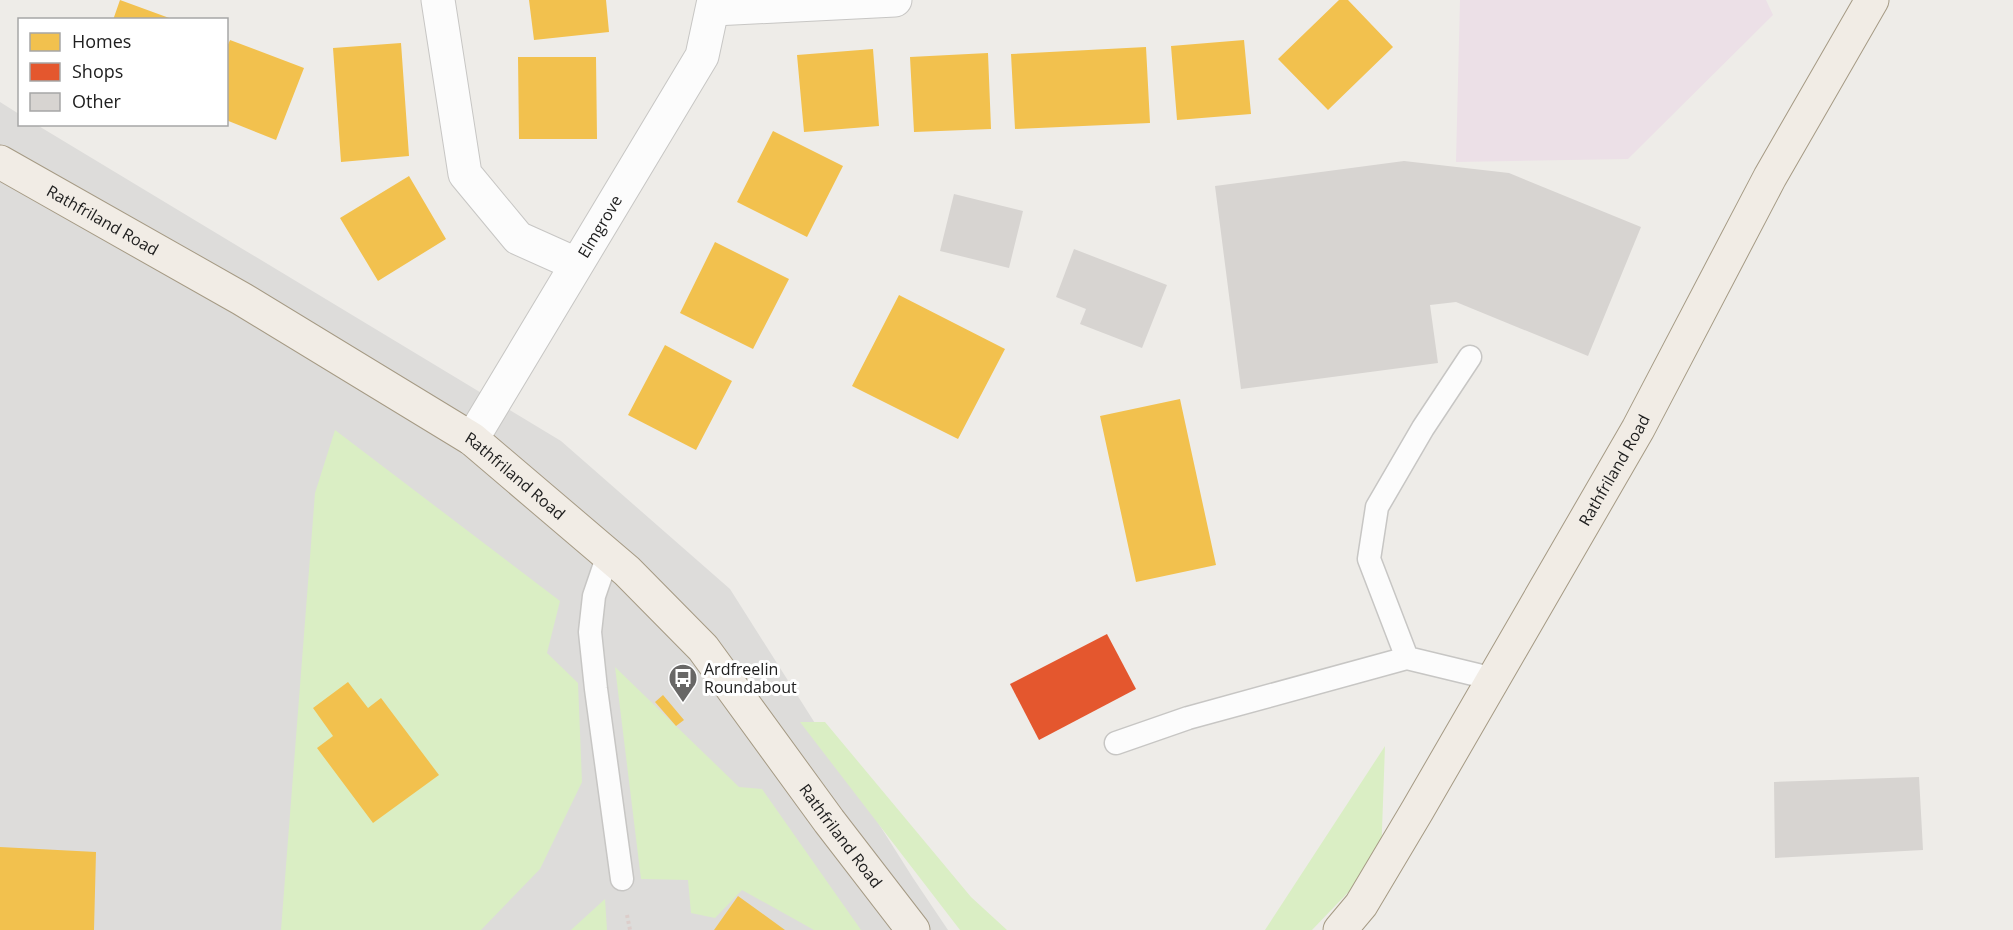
<svg xmlns="http://www.w3.org/2000/svg" width="2013" height="930" font-family="'Open Sans',sans-serif">
<style>
.residential{fill:#dddcda}
.industrial{fill:#ece0e7}
.grass{fill:#daeec4}
.homes{fill:#f2c14e}
.shops{fill:#e4572e}
.building{fill:#d7d4d1}
.lines{fill:none;stroke-linecap:round;stroke-linejoin:round}
.service-casing{stroke:#c7c6c4;stroke-width:25}
.minor-casing{stroke:#c7c6c4;stroke-width:35}
.primary-casing{stroke:#a59a84;stroke-width:35}
.path{stroke:#dccdca;stroke-width:4;stroke-dasharray:3 3;stroke-linecap:butt}
.service{stroke:#fcfcfc;stroke-width:22}
.minor{stroke:#fcfcfc;stroke-width:33}
.primary{stroke:#f1ece5;stroke-width:33}
.labels{text-anchor:middle;dominant-baseline:central;stroke-width:6;stroke-linejoin:round;paint-order:stroke}
.street-label{font-size:16px;fill:#202020;stroke:#fff}
.poi-label{font-size:16px;fill:#202020;stroke:#fff;text-anchor:start}
</style>
<rect width="100%" height="100%" fill="#eeece8"/>
<!-- residential -->
<path class="residential" d="M0 102 19 114 20 124 37 125 561 441 730 589 913 878 948 930H0Z"/>
<!-- industrial -->
<path class="industrial" d="M1460 0H1766L1773 15 1628 159 1456 162Z"/>
<!-- grass -->
<path class="grass" d="M335 430 560 601 547 653 578 683 582 782 540 869 481 930H281L315 493Z
M615 667 739 787 762 789 861 930H814L742 890 715 918 691 913 688 880 641 879Z
M800 722H825L971 897 1007 930H960Z
M1385 746 1381 858 1312 930H1265Z
M605 899 607 930H571Z"/>
<!-- homes -->
<path class="homes" d="M120 0 172 19V20H113Z
M529 0H606L609 32 534 40Z
M1339 0H1348L1393 47 1328 110 1278 59Z
M230 40 304 68 276 140 226 120V49Z
M1244 40 1251 114 1177 120 1171 46Z
M401 43 409 156 341 162 333 48Z
M1146 47 1150 123 1015 129 1011 54Z
M873 49 879 126 804 132 797 55Z
M988 53 991 129 914 132 910 57Z
M518 57H596L597 139H519Z
M773 131 843 166 807 237 737 202Z
M409 176 446 239 378 281 340 218Z
M715 242 789 279 753 349 680 313Z
M899 295 1005 349 958 439 852 386Z
M665 345 732 381 696 450 628 415Z
M1180 399 1216 565 1136 582 1100 416Z
M348 682 368 708 381 698 439 775 373 823 317 748 333 736 313 708Z
M663 695 684 720 676 726 655 702Z
M0 847 96 852 94 930H0Z
M738 896 785 930H714Z"/>
<!-- shops -->
<path class="shops" d="M1107 634 1136 689 1039 740 1010 684Z"/>
<!-- building -->
<path class="building" d="M1404 161 1509 173 1641 227 1588 356 1456 302 1430 305 1438 363 1241 389 1215 186Z
M954 194 1023 211 1009 268 940 251Z
M1074 249 1167 285 1142 348 1080 324 1086 309 1056 297Z
M1919 777 1923 850 1775 858 1774 782Z"/>
<g class="lines">
<!-- service casing -->
<g class="service-casing">
<path id="service" d="M608 555 594 596 590 632 596 689 622 879
M1407 658 1369 559 1377 507 1423 428 1470 357
M1116 743 1188 718 1407 658 1494 679"/>
</g>
<!-- minor casing -->
<g class="minor-casing">
<g id="minor">
<path d="M438 0 465 174 518 238 576 264"/>
<path d="M714 9 895 0"/>
<path id="s1" d="M472 439 702 56 714 0"/>
</g>
</g>
<!-- primary casing -->
<g class="primary-casing">
<g id="primary">
<path id="s2" d="M0 162 242 299 472 439 627 571 703 648 829 821 913 930"/>
<path id="s3" d="M1340 930 1361 905 1417 811 1638 429 1770 177 1872 0"/>
</g>
</g>
<!-- path -->
<path class="path" d="M627 915 630 930"/>
<!-- service -->
<use href="#service" class="service"/>
<!-- minor -->
<use href="#minor" class="minor"/>
<!-- primary -->
<use href="#primary" class="primary"/>
</g>
<!-- icons -->
<defs>
<g id="bus-pin" transform="scale(1.5)"><path d="M0 17L-7.5 6A9.5 9.5 0 1 1 7.5 6Z" fill="#686766" stroke="#fff"/><path d="M-5-6H5V4H4V6H2V4H-2V6H-4V4H-5ZM-3.5-4V0h7V-4ZM-3.5 1.2v1.5H-2V1.2ZM2 1.2v1.5H3.5V1.2Z" fill="#fff"/></g>
</defs>
<g fill-rule="evenodd">
<use href="#bus-pin" x="683" y="678"/>
</g>
<g class="labels">
<!-- street labels -->
<g class="street-label">
<text stroke="none"><textPath href="#s2" startOffset="118">Rathfriland Road</textPath></text>
<text stroke="none"><textPath href="#s1" startOffset="248">Elmgrove</textPath></text>
<text stroke="none"><textPath href="#s3" startOffset="536">Rathfriland Road</textPath></text>
<text stroke="none"><textPath href="#s2" startOffset="604">Rathfriland Road</textPath></text>
<text stroke="none"><textPath href="#s2" startOffset="1092">Rathfriland Road</textPath></text>
</g>
<!-- poi labels -->
<g class="poi-label">
<text x="704" y="669">Ardfreelin<tspan x="704" dy="18">Roundabout</tspan></text>
</g>
</g>
<!-- legend -->
<rect x="18" y="18" width="210" height="108" fill="#ffffff" stroke="#a6a6a6" stroke-width="1.5"/>
<rect x="30" y="33" width="30" height="18" fill="#f2c14e" stroke="#a6a6a6" stroke-width="1.5"/>
<text x="72" y="48" font-size="18" fill="#202020">Homes</text>
<rect x="30" y="63" width="30" height="18" fill="#e4572e" stroke="#a6a6a6" stroke-width="1.5"/>
<text x="72" y="78" font-size="18" fill="#202020">Shops</text>
<rect x="30" y="93" width="30" height="18" fill="#d7d4d1" stroke="#a6a6a6" stroke-width="1.5"/>
<text x="72" y="108" font-size="18" fill="#202020">Other</text>
</svg>
